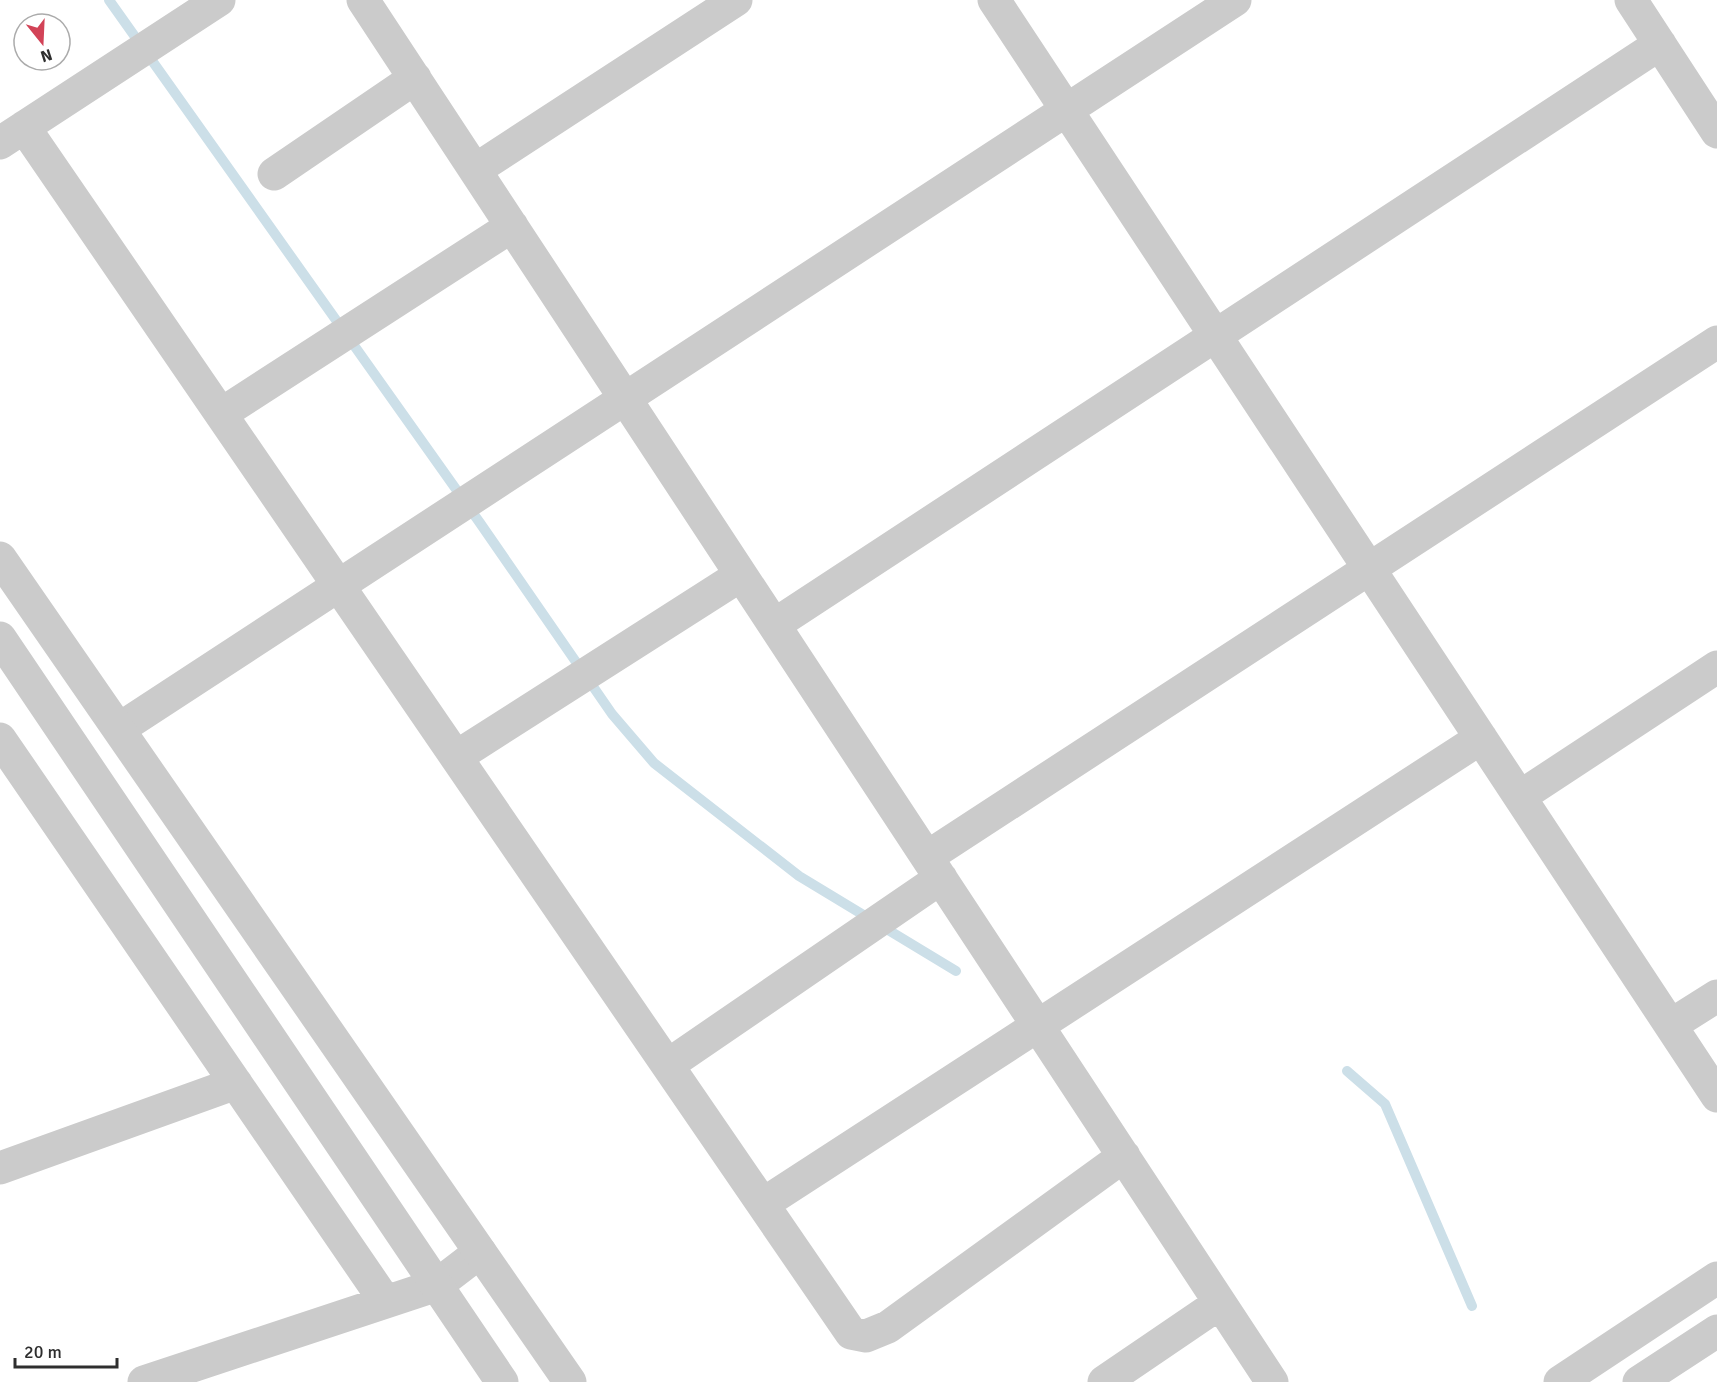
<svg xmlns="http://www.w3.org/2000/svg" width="1717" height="1382" font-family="Signika,sans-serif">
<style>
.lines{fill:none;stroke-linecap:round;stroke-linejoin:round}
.stream{stroke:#ccdfe8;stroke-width:10}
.minor{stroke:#cbcbcb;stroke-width:33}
.tertiary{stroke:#cbcbcb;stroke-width:33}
</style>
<rect width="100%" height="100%" fill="#fff"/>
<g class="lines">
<!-- stream -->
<path class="stream" d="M109 0 480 523 612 714 654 763 799 876 956 971
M1347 1071 1385 1104 1472 1306"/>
<!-- minor -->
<path class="minor" d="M363 0 1272 1382
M994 0 1717 1096
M1631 0 1717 132
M24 127 851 1333 866 1336 888 1327 1124 1156
M0 143 219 0
M475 170 736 0
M274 174 415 78
M221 414 512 226
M774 625 1660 44
M119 729 1235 0
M0 739 385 1301
M456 757 741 575
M1521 796 1717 667
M927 857 1717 342
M1671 1025 1717 996
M668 1065 941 878
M0 1168 236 1083
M763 1204 1481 738
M144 1382 437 1285 480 1252
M1104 1382 1220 1303"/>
<!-- tertiary -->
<path class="tertiary" d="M0 558 570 1382
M0 638 502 1382
M1560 1382 1717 1278
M1639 1382 1717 1331"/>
</g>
<!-- north arrow -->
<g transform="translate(42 42) rotate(162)"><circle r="28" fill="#ffffff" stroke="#ababab" stroke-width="1.5"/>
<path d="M0-4.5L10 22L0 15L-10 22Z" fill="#d24357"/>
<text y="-9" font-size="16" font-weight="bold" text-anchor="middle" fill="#2e2e2e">N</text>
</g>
<!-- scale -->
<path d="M15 1358v9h102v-9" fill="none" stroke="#2e2e2e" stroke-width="3"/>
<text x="24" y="1358" font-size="18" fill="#2e2e2e" stroke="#ffffff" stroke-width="4.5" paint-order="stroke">20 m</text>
</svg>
